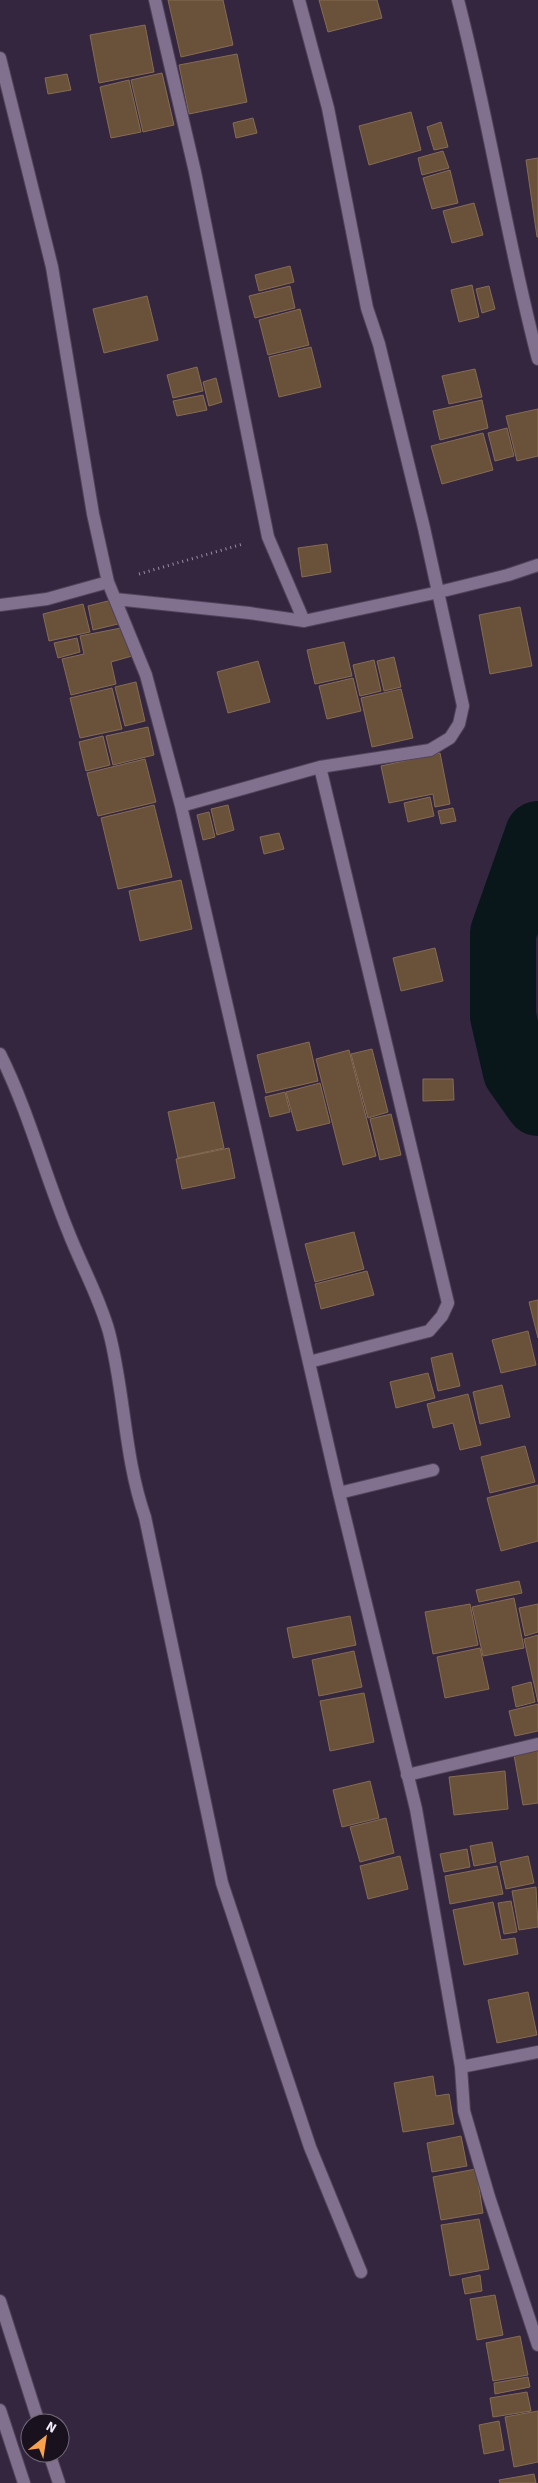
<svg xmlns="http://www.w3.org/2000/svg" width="538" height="2483" font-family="'Source Sans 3',sans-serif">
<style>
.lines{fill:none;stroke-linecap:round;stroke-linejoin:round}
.river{stroke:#09171b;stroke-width:66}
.building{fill:#6a5139;stroke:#866c53}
.minor-casing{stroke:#50435a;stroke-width:14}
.path{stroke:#998da2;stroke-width:3;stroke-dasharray:1 4;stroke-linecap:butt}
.minor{stroke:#81708e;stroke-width:12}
</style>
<rect width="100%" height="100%" fill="#35263f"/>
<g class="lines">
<!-- river -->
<path class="river" d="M538 834 503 933V1016L516 1072 538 1103"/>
</g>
<!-- building -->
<path class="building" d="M168 0H223L233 45 181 57Z
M319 0H377L382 18 328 32Z
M145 25 154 72 99 83 90 35Z
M237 54 247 102 189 114 179 65Z
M162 73 174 125 143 132 131 80Z
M67 74 71 90 48 94 45 78Z
M129 80 141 132 111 138 100 87Z
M411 112 421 150 369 165 359 126Z
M253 118 257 133 236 138 233 123Z
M441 122 448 147 434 150 427 127Z
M443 151 449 168 422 175 418 158Z
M538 158V237H537L526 160Z
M450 170 458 203 432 209 423 178Z
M474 203 483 235 452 243 443 211Z
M290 266 294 282 259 291 255 275Z
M472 285 479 317 459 322 451 290Z
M290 286 295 308 255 318 249 296Z
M489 286 495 309 482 313 476 289Z
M147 296 158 340 104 353 93 309Z
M300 309 309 345 268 355 259 320Z
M311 347 321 387 279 397 269 357Z
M197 367 203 391 173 398 167 375Z
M475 369 482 397 449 404 442 376Z
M216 378 222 402 209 406 203 382Z
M203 395 207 410 177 416 173 401Z
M482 400 488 428 440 440 433 411Z
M538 409V456L517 461 506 416Z
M507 428 514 456 495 461 488 433Z
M483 433 493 470 442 484 431 446Z
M327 544 331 572 302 577 298 548Z
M112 600 118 624 93 630 88 606Z
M83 604 90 632 49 641 43 614Z
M520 607 532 666 490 674 479 615Z
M121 628 132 656 111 662 116 684 71 695 62 659 84 654 80 636Z
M77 638 80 652 58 658 54 643Z
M344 642 352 676 315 684 307 650Z
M394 657 401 687 384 691 377 661Z
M374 660 381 691 360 696 353 665Z
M258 661 270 702 228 713 217 672Z
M353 678 361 711 327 719 319 686Z
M136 682 145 721 125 726 115 687Z
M112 688 122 729 80 738 70 698Z
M401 689 413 738 372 747 361 698Z
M148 727 154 755 113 765 106 736Z
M103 736 110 765 86 771 79 742Z
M440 753 450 804 435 807 433 794 389 803 381 766Z
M145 759 156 802 98 816 87 773Z
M430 797 434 816 408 822 404 803Z
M154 805 172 877 118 889 101 818Z
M228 805 234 830 217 835 211 809Z
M453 808 456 821 441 824 438 811Z
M209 812 215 837 203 840 197 815Z
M279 833 284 849 264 854 260 837Z
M181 880 192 929 140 941 129 891Z
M435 948 443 981 401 991 393 958Z
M309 1042 318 1081 266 1093 257 1055Z
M372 1049 388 1112 368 1118 351 1054Z
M349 1050 376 1156 343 1165 316 1059Z
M423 1079H453L454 1100 423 1101Z
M320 1083 330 1123 297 1131 286 1092Z
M285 1092 290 1112 270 1117 265 1097Z
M214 1102 224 1148 178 1158 168 1112Z
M391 1114 401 1155 380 1160 370 1119Z
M229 1148 235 1178 182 1189 176 1159Z
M354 1232 364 1269 315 1282 305 1244Z
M367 1271 374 1295 321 1309 315 1284Z
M538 1300V1338L529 1302Z
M528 1331 536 1365 501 1373 492 1340Z
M452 1353 460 1386 438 1391 431 1358Z
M428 1373 435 1398 396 1408 390 1382Z
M502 1385 510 1417 480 1424 473 1392Z
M468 1394 481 1445 460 1450 453 1423 433 1428 427 1404Z
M525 1446 535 1482 490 1493 481 1457Z
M538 1485V1541L501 1551 487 1498Z
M519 1581 522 1593 479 1602 476 1590Z
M514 1598 524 1648 483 1656 472 1607Z
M470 1604 478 1645 433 1654 425 1612Z
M538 1604V1632L525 1636 519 1608Z
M350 1616 356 1645 293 1658 287 1628Z
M538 1635V1702L524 1639Z
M480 1648 489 1689 445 1698 437 1657Z
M354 1651 362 1687 319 1696 312 1660Z
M531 1682 535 1702 516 1707 512 1687Z
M364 1693 374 1742 330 1751 320 1701Z
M538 1704V1731L515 1736 509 1711Z
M538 1750V1803L523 1805 514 1755Z
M505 1771 508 1809 454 1815 449 1777Z
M370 1781 379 1818 342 1827 333 1790Z
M386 1818 394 1853 360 1862 350 1827Z
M492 1842 496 1862 474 1866 470 1846Z
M467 1849 470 1867 444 1872 440 1854Z
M400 1856 408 1889 368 1899 360 1866Z
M528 1856 534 1883 506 1889 500 1862Z
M497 1866 503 1894 450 1904 445 1876Z
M536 1887 538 1927 519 1930 512 1891Z
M511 1901 517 1932 504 1934 498 1903Z
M493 1902 501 1940 515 1938 518 1954 464 1965 453 1910Z
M528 1992 537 2035 497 2043 488 2000Z
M433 2076 436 2096 449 2094 454 2124 403 2132 394 2083Z
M461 2136 467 2166 432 2172 427 2143Z
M476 2169 483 2213 441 2220 433 2177Z
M479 2219 489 2269 450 2276 441 2225Z
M480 2275 482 2291 465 2294 462 2279Z
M495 2295 503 2335 477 2340 470 2299Z
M520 2336 528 2375 493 2381 486 2343Z
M528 2377 530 2387 495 2394 494 2383Z
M527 2392 531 2411 493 2417 490 2398Z
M538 2411V2462L514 2467 505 2417Z
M499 2421 504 2450 484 2454 479 2425Z
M534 2474 536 2483H500L499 2480Z"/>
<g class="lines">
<!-- minor casing -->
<g class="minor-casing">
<path id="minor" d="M155 0 195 172 268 537 304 621
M458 0C489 119 507 241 538 359
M0 58 52 267 93 514 108 582 146 675 181 806 339 1493 416 1809 461 2067 464 2111 489 2197 538 2345
M115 599 249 613 304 621 439 592 508 575 538 565
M0 605 47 599 108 582
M181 806 320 767 430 750 450 738 459 724 463 706 424 528 379 344 367 308 328 108 299 0
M0 1054C28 1110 44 1172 68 1231 81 1265 99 1296 109 1332 125 1393 124 1457 145 1517L222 1883 310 2147 361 2272
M309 1362 429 1331 442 1316 448 1303 320 767
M339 1493 433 1470
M407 1775 538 1744
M461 2067 538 2052
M0 2301 39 2423
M0 2410 24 2483
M49 2453 59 2483"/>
</g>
<!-- path -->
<path class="path" d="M139 574 243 544"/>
<!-- minor -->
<use href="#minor" class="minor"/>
</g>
<!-- north arrow -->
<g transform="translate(45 2438) rotate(30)"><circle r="24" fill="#19121e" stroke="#716977"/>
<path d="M0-4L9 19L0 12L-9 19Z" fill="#f9a04d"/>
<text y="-8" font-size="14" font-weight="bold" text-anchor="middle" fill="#f5ecfd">N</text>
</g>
</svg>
